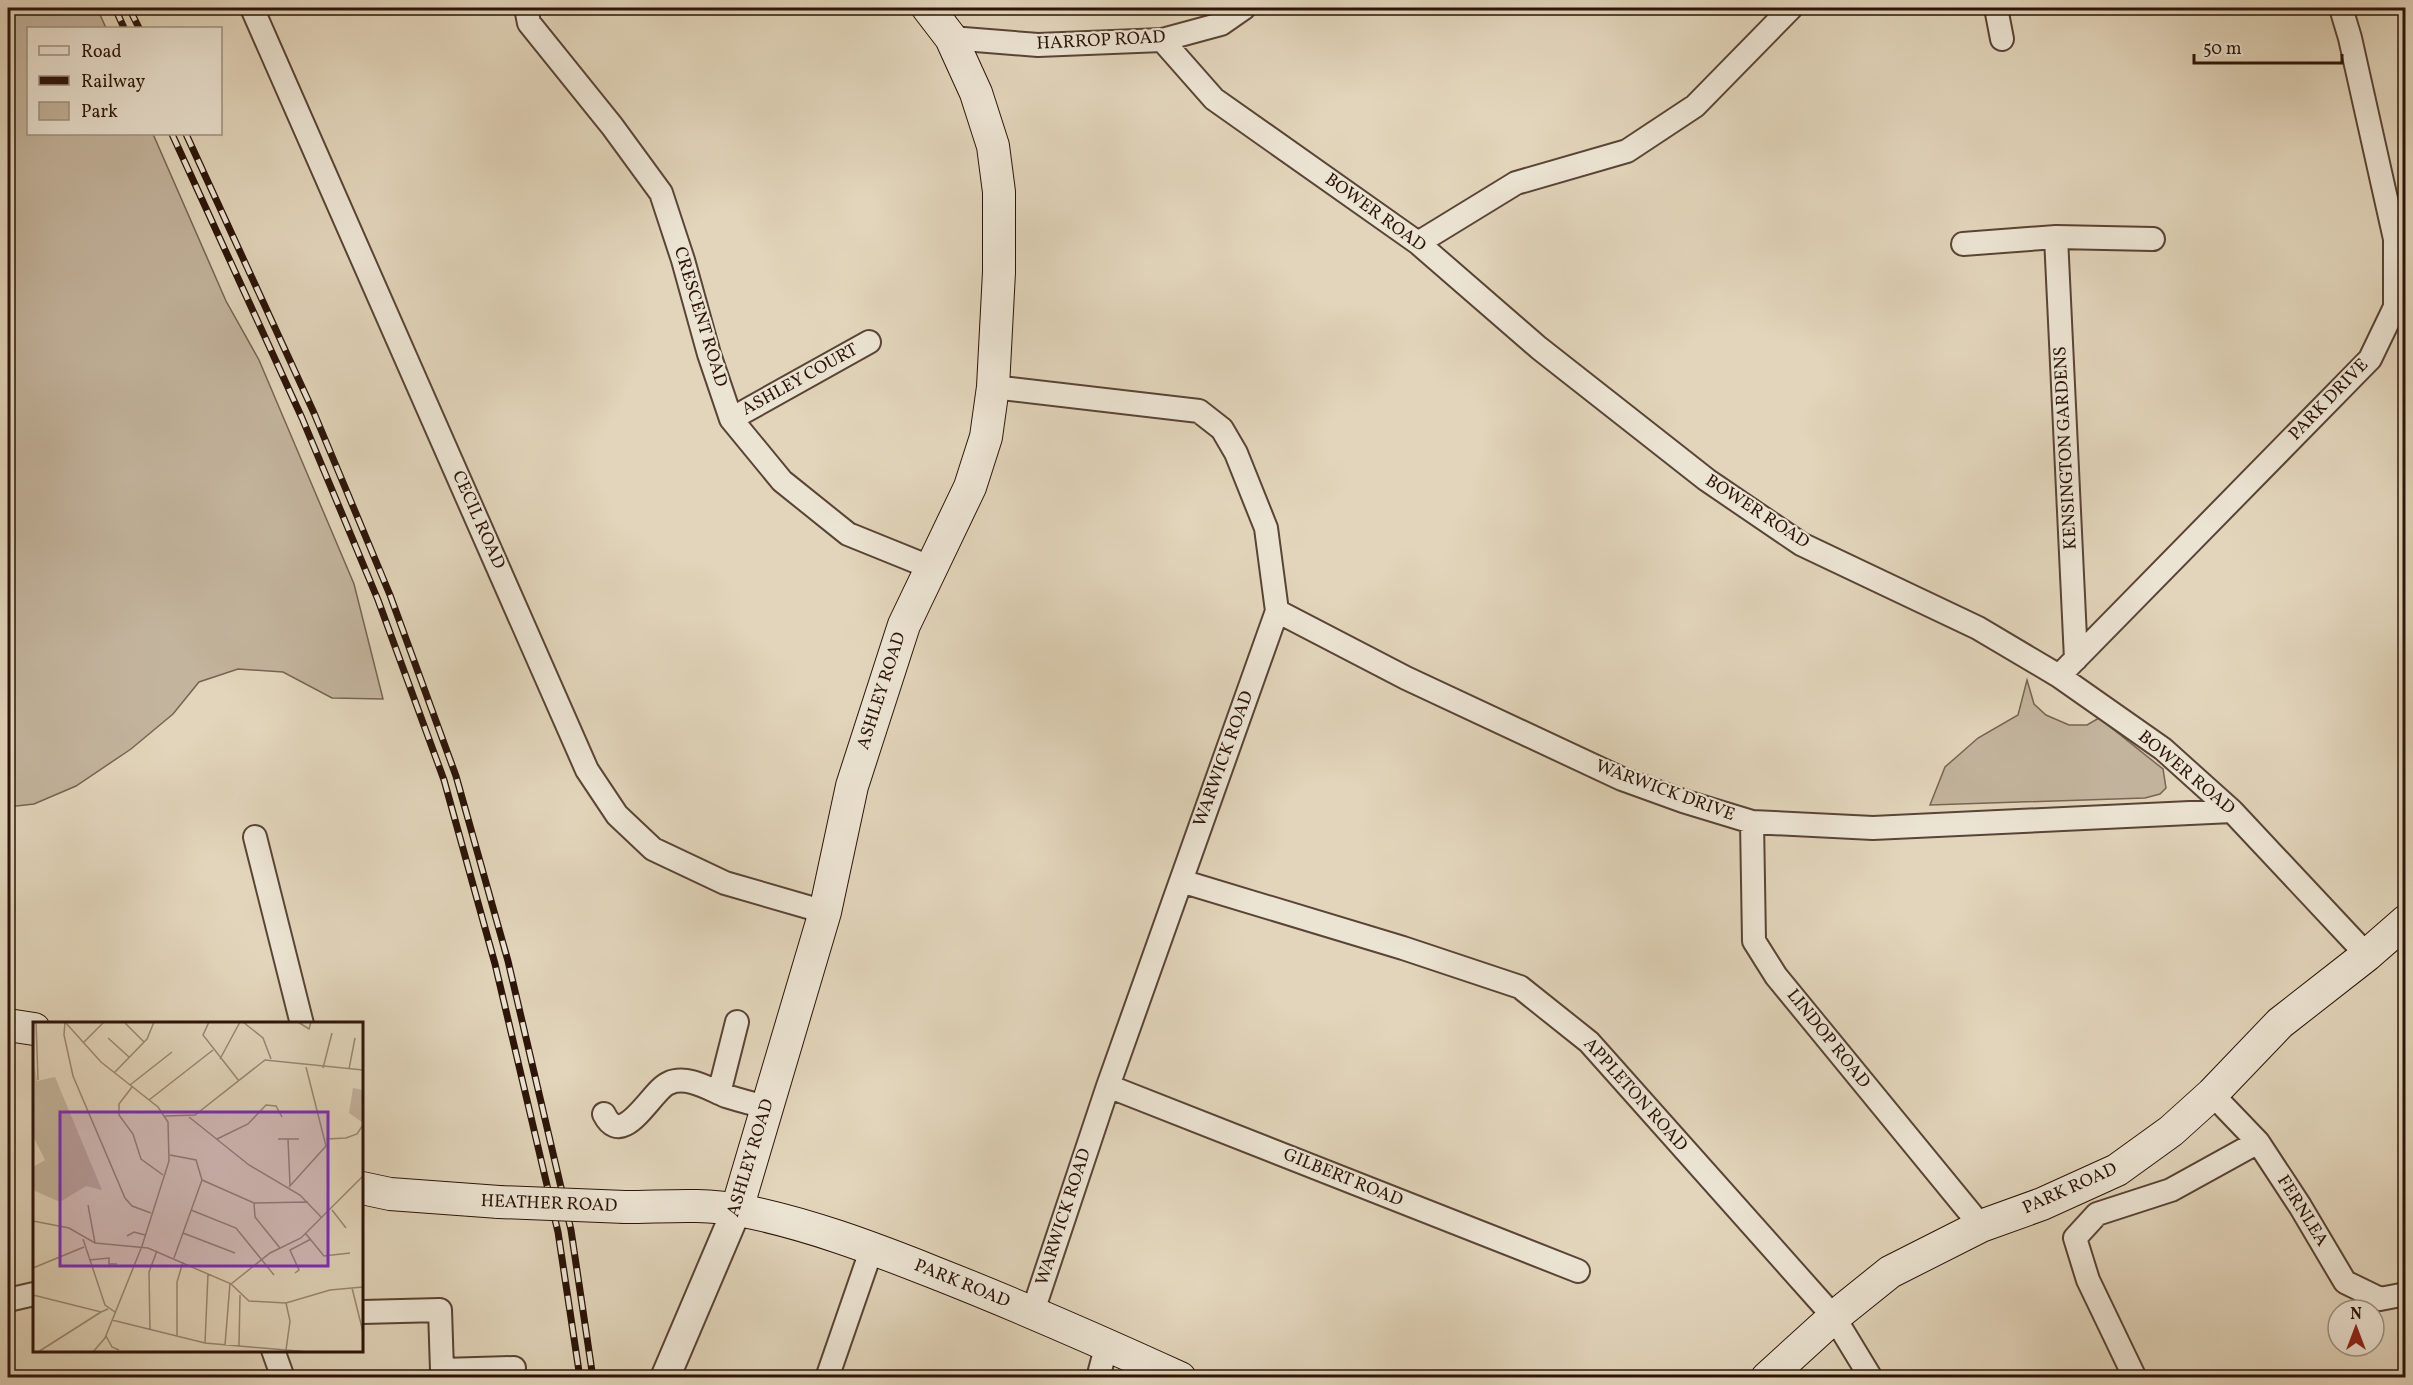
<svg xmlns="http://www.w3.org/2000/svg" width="2413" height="1385" font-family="Vollkorn,serif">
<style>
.green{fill:#c3b49d;stroke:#776452;stroke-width:1.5}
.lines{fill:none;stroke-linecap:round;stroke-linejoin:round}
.minor-casing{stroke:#594435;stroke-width:26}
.tertiary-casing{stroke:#594435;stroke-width:32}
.secondary-casing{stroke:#2b1408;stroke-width:34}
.minor{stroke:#ece4d3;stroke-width:22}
.tertiary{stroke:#ece4d3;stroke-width:28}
.secondary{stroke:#ece4d3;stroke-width:32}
.rail-casing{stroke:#2b1408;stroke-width:7}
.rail{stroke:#ece4d3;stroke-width:4.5;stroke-dasharray:14;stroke-linecap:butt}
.secondary-bridge-casing{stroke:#2b1408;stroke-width:34;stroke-linecap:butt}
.secondary-bridge{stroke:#ece4d3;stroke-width:32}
.labels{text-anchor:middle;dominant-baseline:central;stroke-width:4.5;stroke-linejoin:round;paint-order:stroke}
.street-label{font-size:18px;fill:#2b1408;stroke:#ece4d3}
.inset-road{fill:none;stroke:#998873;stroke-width:1.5}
.view{fill:#7b2cbf;fill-opacity:0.15;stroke:#7b2cbf;stroke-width:3}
.inset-edge{fill:none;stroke:#2b1408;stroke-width:3}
</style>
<rect width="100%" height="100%" fill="#e2d5bb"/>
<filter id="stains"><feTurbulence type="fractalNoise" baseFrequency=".00333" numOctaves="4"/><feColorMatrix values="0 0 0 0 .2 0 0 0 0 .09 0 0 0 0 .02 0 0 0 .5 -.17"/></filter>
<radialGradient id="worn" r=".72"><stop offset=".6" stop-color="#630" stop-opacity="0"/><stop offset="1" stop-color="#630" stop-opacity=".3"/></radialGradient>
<!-- green -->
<path class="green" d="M8 8H97L106 28H28V134H153L226 301 259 360 354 584 383 699 332 698 283 672 238 669 199 682 173 714 131 749 76 786 34 804 8 807Z
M2027 680 2034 704 2046 715 2069 725H2087L2099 718 2163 769 2166 788 2160 794 2145 798 1930 805 1945 767 1978 738 2018 715Z"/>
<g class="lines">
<!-- minor casing -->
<g class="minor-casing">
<path id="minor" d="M252 8 587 770 617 815 653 849 725 883 825 912
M526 8 529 23 612 126 661 193 683 260 709 354 731 419 782 481 848 534 932 568
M1996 8 2002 39
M951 38 1038 45 1162 40 1221 24 1244 8
M1162 40 1214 99 1418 243 1539 348 1707 480 1801 544 1978 628 2059 676 2163 749 2232 811 2367 955
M2056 237 2076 659
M1418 243 1516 183 1627 151 1695 106 1791 8
M1963 244 2056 237 2153 239
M993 387 1199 411 1222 429 1236 453 1266 528 1277 611 1108 1086 1033 1311
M731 419 869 342
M1277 611 1406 678 1622 779 1683 801 1752 822 1873 828 2232 811
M2059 676 2370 359 2395 307V239L2350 38 2341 8
M1752 822 1754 941 1776 976 1981 1226
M255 837 302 1024
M1181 881 1403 948 1520 987 1589 1042 1834 1317 1871 1378
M1108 1086 1578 1271
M719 1093 737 1022
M2212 1094 2258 1142 2300 1206 2345 1282 2380 1299 2406 1294
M604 1114C623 1152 652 1089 669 1083 687 1075 709 1089 726 1096 739 1100 753 1104 767 1107
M8 1300 34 1294
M362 1312 440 1310 442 1370 514 1368
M273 1350 283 1378
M827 1378 872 1248
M1098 1378 1107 1344
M2135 1378 2088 1280 2075 1238 2097 1214 2171 1190 2258 1142"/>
</g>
<!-- tertiary casing -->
<g class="tertiary-casing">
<path id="tertiary" d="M665 1378 737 1209"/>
</g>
<!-- secondary casing -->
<g class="secondary-casing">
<path id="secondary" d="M8 1025 34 1029
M362 1188 390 1194 499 1202
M625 1207C662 1207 702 1203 739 1210 806 1223 870 1247 933 1272 1017 1305 1099 1341 1180 1378
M737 1209 825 912 852 786 904 625 970 487 986 437 993 387 999 272V192L993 146 976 93 951 38 928 8
M1767 1378 1834 1317 1890 1272 1981 1226 2042 1204 2117 1170 2171 1131 2212 1094 2280 1023 2367 955 2406 921"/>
</g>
<!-- minor -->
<use href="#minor" class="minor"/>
<!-- tertiary -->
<use href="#tertiary" class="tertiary"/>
<!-- secondary -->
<use href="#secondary" class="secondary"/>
<!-- rail casing -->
<g class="rail-casing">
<path id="rail" d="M115 8 124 28
M129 8 139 28
M172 134 302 418 378 600 444 780 495 964 558 1232 580 1378
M186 134 314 413 390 595 456 776 508 961 571 1230 593 1378"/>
</g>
<!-- rail -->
<use href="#rail" class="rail"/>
<!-- secondary-bridge casing -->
<g class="secondary-bridge-casing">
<path id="secondary-bridge" d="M499 1202 625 1207"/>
</g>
<!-- secondary-bridge -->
<use href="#secondary-bridge" class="secondary-bridge"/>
</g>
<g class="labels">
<!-- street labels -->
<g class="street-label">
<text transform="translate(1101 41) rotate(-3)">HARROP ROAD</text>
<text transform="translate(1375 213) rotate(36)">BOWER ROAD</text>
<text transform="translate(700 317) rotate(73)">CRESCENT ROAD</text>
<text transform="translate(800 380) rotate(-29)">ASHLEY COURT</text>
<text transform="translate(2329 400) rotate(-46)">PARK DRIVE</text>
<text transform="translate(2066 448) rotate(-93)">KENSINGTON GARDENS</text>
<text transform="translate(1757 512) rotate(33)">BOWER ROAD</text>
<text transform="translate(478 520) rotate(66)">CECIL ROAD</text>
<text transform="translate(882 691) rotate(-72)">ASHLEY ROAD</text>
<text transform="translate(1224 759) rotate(-70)">WARWICK ROAD</text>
<text transform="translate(2186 773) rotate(40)">BOWER ROAD</text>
<text transform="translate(1665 791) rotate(20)">WARWICK DRIVE</text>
<text transform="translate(1828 1039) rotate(51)">LINDOP ROAD</text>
<text transform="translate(1635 1095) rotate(48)">APPLETON ROAD</text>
<text transform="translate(751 1158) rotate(-73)">ASHLEY ROAD</text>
<text transform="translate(1343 1178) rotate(22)">GILBERT ROAD</text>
<text transform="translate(2070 1189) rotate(-24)">PARK ROAD</text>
<text transform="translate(549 1204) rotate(2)">HEATHER ROAD</text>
<text transform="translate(2302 1211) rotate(58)">FERNLEA</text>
<text transform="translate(1064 1217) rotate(-72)">WARWICK ROAD</text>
<text transform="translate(962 1284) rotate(22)">PARK ROAD</text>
</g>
</g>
<!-- overview -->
<g transform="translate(33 1022)">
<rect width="330" height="330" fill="#e2d5bb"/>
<path d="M0 33 4 59 22 55 69 168 53 164 27 180 0 168V145L12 138 0 114ZM320 66 330 68V101L316 91Z" fill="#c3b49d"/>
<path class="inset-road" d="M3 0 5 58M32 0 31 13 40 54 92 176 99 184 118 191M32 0 68 40 125 85 135 100 136 139 109 224M176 0 170 13 206 59M210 0 230 16 238 37M265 0 276 7 278 0M92 1 111 20M75 16 96 35M50 21 71 0M187 37 207 0M290 46 299 11M316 47 322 16M81 51 114 17 121 0M97 63 139 30M99 65 86 82V93L100 112 108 137 130 153M116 78 180 28M132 94 162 93 232 38 330 48M156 95 216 143 267 173 289 196M184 117 215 102 233 83 243 84 249 95M245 117H266M255 117 257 163M293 117 313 116 324 112 330 103M137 133 163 138 169 158 141 236M169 158 221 181 275 180M256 165 293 124 273 45M221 181 222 195 247 226M55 183 62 221M158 188 203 206 241 253M299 188 313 206M0 199 36 206 62 221 115 226 198 262 237 231 268 216 330 154M150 211 202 231M273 212 291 234 317 231M94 214 101 210 112 213M50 217 72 283 82 290M56 238 76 236V242H84M0 246 51 225M262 251 266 248 257 228 278 217M198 262 216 279 253 281 297 268 330 265M319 266 330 310M0 273 68 290 75 287M79 298 172 321 276 330M117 308 116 250 124 229M73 314 79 325 86 328M144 315V260L150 240M172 321 175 252M192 323 197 261M206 324 207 273M253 328 257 299 253 281M5 330 68 290M60 330 72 316 109 224"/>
<path class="view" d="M27 90H295V244H27Z"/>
<rect width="330" height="330" class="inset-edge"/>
</g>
<!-- margin -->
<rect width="2413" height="1385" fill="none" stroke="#e2d5bb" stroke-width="30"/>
<rect x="9" y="9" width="2395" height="1367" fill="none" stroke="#2b1408" stroke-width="3"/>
<rect x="15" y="15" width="2383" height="1355" fill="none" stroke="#2b1408" stroke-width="1.5"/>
<!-- legend -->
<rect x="27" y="27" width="195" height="108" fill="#ece4d3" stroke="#9f9182" stroke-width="1.5"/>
<rect x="39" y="46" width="30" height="9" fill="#ece4d3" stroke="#9f9182" stroke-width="1.5"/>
<text x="81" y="57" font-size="18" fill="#2b1408">Road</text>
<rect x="39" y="76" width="30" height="9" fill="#2b1408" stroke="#9f9182" stroke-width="1.5"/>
<text x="81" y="87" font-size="18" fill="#2b1408">Railway</text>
<rect x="39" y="102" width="30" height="18" fill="#c3b49d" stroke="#9f9182" stroke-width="1.5"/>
<text x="81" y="117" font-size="18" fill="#2b1408">Park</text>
<!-- north arrow -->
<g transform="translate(2356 1328)"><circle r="28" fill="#ece4d3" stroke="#9f9182" stroke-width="1.5"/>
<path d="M0-4.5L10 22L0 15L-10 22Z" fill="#8f2418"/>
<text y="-9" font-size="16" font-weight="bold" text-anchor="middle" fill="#2b1408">N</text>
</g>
<!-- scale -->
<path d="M2194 54v9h148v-9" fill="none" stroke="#2b1408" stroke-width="3"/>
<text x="2203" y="54" font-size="18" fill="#2b1408" stroke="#ece4d3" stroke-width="4.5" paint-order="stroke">50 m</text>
<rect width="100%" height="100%" filter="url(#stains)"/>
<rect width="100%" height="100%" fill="url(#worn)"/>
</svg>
